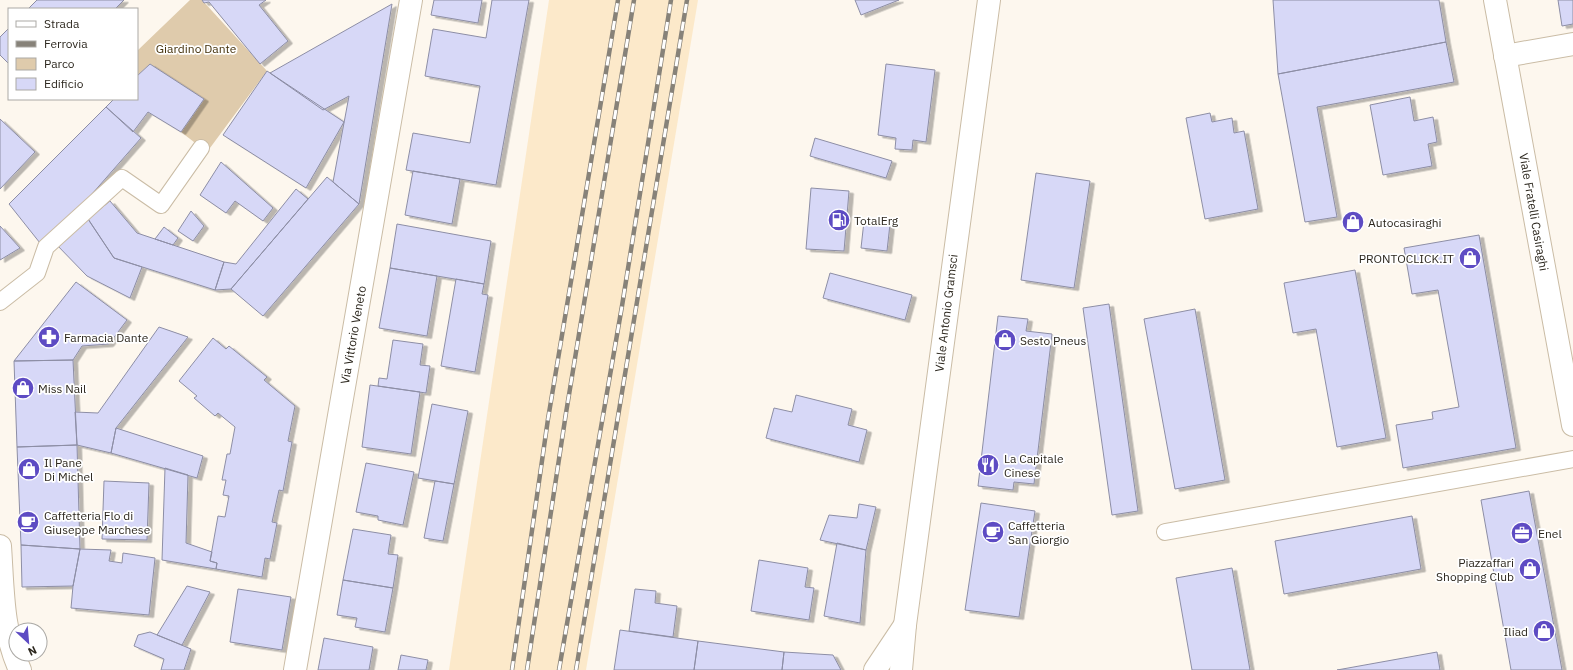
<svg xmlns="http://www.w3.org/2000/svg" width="1573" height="670" font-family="'IBM Plex Sans',sans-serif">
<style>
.built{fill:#fce9ca}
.green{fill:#dfcbac}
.building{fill:#d7d8f7;stroke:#8d8ea5;filter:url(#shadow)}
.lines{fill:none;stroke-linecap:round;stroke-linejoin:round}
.lane-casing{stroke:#cabca5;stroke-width:18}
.street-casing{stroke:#cabca5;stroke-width:24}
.secondary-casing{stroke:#cabca5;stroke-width:24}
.lane{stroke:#fff;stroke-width:16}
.street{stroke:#fff;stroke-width:22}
.secondary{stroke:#fff;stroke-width:22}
.rail-casing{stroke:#878279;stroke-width:4.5}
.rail{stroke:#fff;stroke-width:3;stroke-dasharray:9;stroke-linecap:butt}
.labels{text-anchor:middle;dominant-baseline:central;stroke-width:3.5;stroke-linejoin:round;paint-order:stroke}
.park-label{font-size:12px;fill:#422f08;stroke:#fff}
.street-label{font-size:12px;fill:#2c271e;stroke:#fff}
.poi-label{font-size:12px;fill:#2c271e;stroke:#fff;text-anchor:start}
</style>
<defs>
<filter id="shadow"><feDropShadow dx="4.5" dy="2.5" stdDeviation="0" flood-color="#0004"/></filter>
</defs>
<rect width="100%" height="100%" fill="#fdf7ee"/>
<!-- built -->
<path class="built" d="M549 0H698L586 670H449Z"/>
<!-- green -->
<path class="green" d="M190 0H202L267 71 207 152 181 132 204 99 150 64 137 76V51Z"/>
<!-- building -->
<path class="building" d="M37 0H124L115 9H28Z
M202 0H266L259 5 288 41 260 64 209 2 204 3Z
M434 0H482L478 23 431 15Z
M492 0H529L496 185 406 170 413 133 470 143 480 86 425 76 433 29 486 38Z
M855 0H899L861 15Z
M1273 0H1439L1446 42 1278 74Z
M1558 0H1573V24L1562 26Z
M392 4 359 204 333 182 349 96 323 110 270 73Z
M9 28V64L0 55V37Z
M1446 42 1454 82 1317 107 1337 217 1305 222 1278 74Z
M150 64 204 99 181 132 148 112 133 132 106 107 114 99H137V76Z
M886 64 935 70 926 142 913 140 912 150 895 149 896 138 878 135Z
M267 71 344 122 306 188 223 135Z
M1410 97 1414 121 1433 117 1437 142 1428 144 1432 166 1383 175 1370 105Z
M106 107 141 138 78 210 40 243 9 204Z
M1210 113 1212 122 1232 118 1234 133 1244 131 1258 209 1205 219 1186 118Z
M0 119 35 152 0 189Z
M815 138 892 161 886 178 810 156Z
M221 162 273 208 263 221 235 201 226 213 200 195Z
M413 171 460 179 452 224 405 215Z
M1036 173 1090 181 1074 288 1021 280Z
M327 177 359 204 263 316 231 289Z
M811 188 849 191 844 251 806 249Z
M296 189 308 199 231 289 215 290 224 262 236 264Z
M110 201 137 233 224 262 215 290 114 258 88 219Z
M191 211 204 226 193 241 178 231Z
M88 219 114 258 142 267 130 298 87 276 55 243Z
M864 221 890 224 887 251 861 248Z
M397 224 491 241 484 284 390 268Z
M0 226 20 248 0 260Z
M164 227 178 238 173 245 155 239Z
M1479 235 1516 448 1403 468 1396 425 1433 419 1432 412 1459 407 1438 290 1412 294 1404 248Z
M390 268 437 276 427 336 379 328Z
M1355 270 1386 438 1337 447 1316 329 1293 333 1284 283Z
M830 273 912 295 905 320 823 298Z
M456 279 484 284 482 294 488 295 475 372 441 366Z
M76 282 127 320 109 344 82 346 73 360 14 361Z
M1109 304 1138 511 1112 515 1083 308Z
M1195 309 1225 480 1175 489 1144 319Z
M998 316 1028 319 1026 331 1052 334 1034 484 1014 482 1013 490 978 486Z
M159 327 188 337 116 428 111 453 77 445 75 412 98 413Z
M213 338 226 349 229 346 267 377 264 380 295 406 288 441 292 442 283 491 279 490 272 522 277 523 270 559 265 558 262 577 216 569 217 563 210 561 218 516 225 517 229 496 223 495 226 480H222L227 454H230L235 427 218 413 215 416 194 398 197 396 179 381Z
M393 340 423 344 420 365 430 366 426 393 378 386 379 378 387 379Z
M73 360 77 445 17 447 14 361Z
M370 385 420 392 411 454 362 447Z
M796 395 852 409 848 425 867 430 859 462 766 438 774 408 792 412Z
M432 404 468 411 454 484 418 478Z
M116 428 203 456 197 478 111 453Z
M77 445 80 549 21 545 17 447Z
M366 463 414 472 403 525 378 520V516L356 512Z
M165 468 188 475 186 543 212 552 210 561 217 563 216 569 162 560Z
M104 481 149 483 147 540 102 539Z
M435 481 454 484 443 541 424 538Z
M1529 491 1562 670H1511L1481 500Z
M981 503 1035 511 1019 617 965 610Z
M859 504 876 507 866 550 820 540 829 515 857 518Z
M1412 516 1421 569 1284 594 1275 541Z
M353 529 391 535 388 554 398 555 393 588 343 580Z
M837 543 866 550 860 623 824 616Z
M21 545 80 549 73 586 22 587Z
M80 549 111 550 109 561 122 563 123 553 155 558 149 615 71 608 73 586Z
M759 560 808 568 805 587 814 588 809 620 751 611Z
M1232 568 1250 670H1192L1176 578Z
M343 580 393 588 385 632 355 627 357 618 337 615Z
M187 586 210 592 182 645 157 635Z
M238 589 291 597 282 650 230 642Z
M635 589 656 591 655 603 677 606 673 637 629 631Z
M620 630 698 641 694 670H614Z
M150 632 191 649 184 670H161L164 659 134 646 138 635Z
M324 638 373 647 369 670H318Z
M698 641 784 652 782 670H694Z
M784 652 833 655 841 670H782Z
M1437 652 1440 670H1337Z
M401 655 428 660 426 670H398Z"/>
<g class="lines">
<!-- lane casing -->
<g class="lane-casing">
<path id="lane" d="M0 302 37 273 46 247 122 178 161 205 201 148
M1165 532 1573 459"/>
</g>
<!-- street casing -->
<g class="street-casing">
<path id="street" d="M1505 56 1573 44
M0 546C3 588 2 631 20 670
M295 670 411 0
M875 670 905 625"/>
</g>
<!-- secondary casing -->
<g class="secondary-casing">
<path id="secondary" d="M1495 0 1573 425
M901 670 905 625 989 0"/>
</g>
<!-- lane -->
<use href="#lane" class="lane"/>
<!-- street -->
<use href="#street" class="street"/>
<!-- secondary -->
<use href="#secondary" class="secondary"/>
<!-- rail casing -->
<g class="rail-casing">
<path id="rail" d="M512 670 548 419 618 0
M527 670 566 413 634 0
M559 670 622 306 671 0
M576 670 687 0"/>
</g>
<!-- rail -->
<use href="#rail" class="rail"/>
</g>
<!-- icons -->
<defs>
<g id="fuel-disc" transform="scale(1.15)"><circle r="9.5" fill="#5d4bc3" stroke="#fff"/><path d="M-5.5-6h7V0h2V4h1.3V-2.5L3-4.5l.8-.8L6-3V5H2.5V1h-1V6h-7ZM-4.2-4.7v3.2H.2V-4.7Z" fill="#fff"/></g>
<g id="shop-disc" transform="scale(1.15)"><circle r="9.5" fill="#5d4bc3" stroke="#fff"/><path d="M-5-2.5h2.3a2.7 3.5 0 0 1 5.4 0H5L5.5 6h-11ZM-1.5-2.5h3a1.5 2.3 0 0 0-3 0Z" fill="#fff"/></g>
<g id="pharmacy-disc" transform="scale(1.15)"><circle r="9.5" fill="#5d4bc3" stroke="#fff"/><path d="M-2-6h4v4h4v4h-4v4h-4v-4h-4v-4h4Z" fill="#fff"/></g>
<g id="restaurant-disc" transform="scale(1.15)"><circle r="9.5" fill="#5d4bc3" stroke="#fff"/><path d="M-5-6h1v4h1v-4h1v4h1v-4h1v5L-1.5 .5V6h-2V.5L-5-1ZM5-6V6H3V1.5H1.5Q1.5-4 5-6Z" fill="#fff"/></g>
<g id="cafe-disc" transform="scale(1.15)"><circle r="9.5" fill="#5d4bc3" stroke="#fff"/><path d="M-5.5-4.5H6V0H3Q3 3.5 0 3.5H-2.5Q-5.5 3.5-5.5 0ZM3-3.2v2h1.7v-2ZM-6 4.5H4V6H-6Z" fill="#fff"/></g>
<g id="office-disc" transform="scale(1.15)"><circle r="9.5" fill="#5d4bc3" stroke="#fff"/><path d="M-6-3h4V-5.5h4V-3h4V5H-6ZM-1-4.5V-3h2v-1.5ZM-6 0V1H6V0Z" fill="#fff"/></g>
</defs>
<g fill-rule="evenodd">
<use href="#fuel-disc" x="839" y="220"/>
<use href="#shop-disc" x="1353" y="222"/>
<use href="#shop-disc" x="1470" y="258"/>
<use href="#pharmacy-disc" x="49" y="337"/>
<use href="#shop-disc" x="1005" y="340"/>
<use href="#shop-disc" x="23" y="388"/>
<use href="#restaurant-disc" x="988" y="465"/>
<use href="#shop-disc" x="29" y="469"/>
<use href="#cafe-disc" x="28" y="522"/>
<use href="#cafe-disc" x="993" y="532"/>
<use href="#office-disc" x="1522" y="533"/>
<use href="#shop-disc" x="1530" y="569"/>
<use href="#shop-disc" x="1544" y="631"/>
</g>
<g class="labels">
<!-- park labels -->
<g class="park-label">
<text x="196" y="48">Giardino Dante</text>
</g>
<!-- street labels -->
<g class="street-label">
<text transform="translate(1534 212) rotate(80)">Viale Fratelli Casiraghi</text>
<text transform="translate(946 313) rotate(-83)">Viale Antonio Gramsci</text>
<text transform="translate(353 335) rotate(-80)">Via Vittorio Veneto</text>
</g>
<!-- poi labels -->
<g class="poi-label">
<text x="854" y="220">TotalErg</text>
<text x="1368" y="222">Autocasiraghi</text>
<text x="1454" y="258" text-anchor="end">PRONTOCLICK.IT</text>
<text x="64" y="337">Farmacia Dante</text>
<text x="1020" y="340">Sesto Pneus</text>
<text x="38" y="388">Miss Nail</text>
<text x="1004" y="458">La Capitale<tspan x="1004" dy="14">Cinese</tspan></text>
<text x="44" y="462">Il Pane<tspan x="44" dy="14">Di Michel</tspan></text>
<text x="44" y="515">Caffetteria Flo di<tspan x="44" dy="14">Giuseppe Marchese</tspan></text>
<text x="1008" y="525">Caffetteria<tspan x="1008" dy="14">San Giorgio</tspan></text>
<text x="1538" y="533">Enel</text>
<text x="1514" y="562" text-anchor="end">Piazzaffari<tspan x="1514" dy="14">Shopping Club</tspan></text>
<text x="1528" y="631" text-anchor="end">Iliad</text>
</g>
</g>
<!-- legend -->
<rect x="8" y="8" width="130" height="92" fill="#ffffff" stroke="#aba9a5"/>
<rect x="16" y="21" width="20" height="6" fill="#ffffff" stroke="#aba9a5"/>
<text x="44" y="28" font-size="12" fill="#2c271e">Strada</text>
<rect x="16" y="41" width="20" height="6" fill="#878279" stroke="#aba9a5"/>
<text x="44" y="48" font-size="12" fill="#2c271e">Ferrovia</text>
<rect x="16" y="58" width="20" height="12" fill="#dfcbac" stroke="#aba9a5"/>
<text x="44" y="68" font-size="12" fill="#2c271e">Parco</text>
<rect x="16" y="78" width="20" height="12" fill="#d7d8f7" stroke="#aba9a5"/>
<text x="44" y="88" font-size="12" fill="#2c271e">Edificio</text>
<!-- north arrow -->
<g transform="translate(28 642) rotate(154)"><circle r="19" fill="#ffffff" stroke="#aba9a5"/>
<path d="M0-3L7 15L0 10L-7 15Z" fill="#5d4bc3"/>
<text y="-6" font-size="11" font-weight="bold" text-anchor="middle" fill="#2c271e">N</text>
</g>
</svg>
